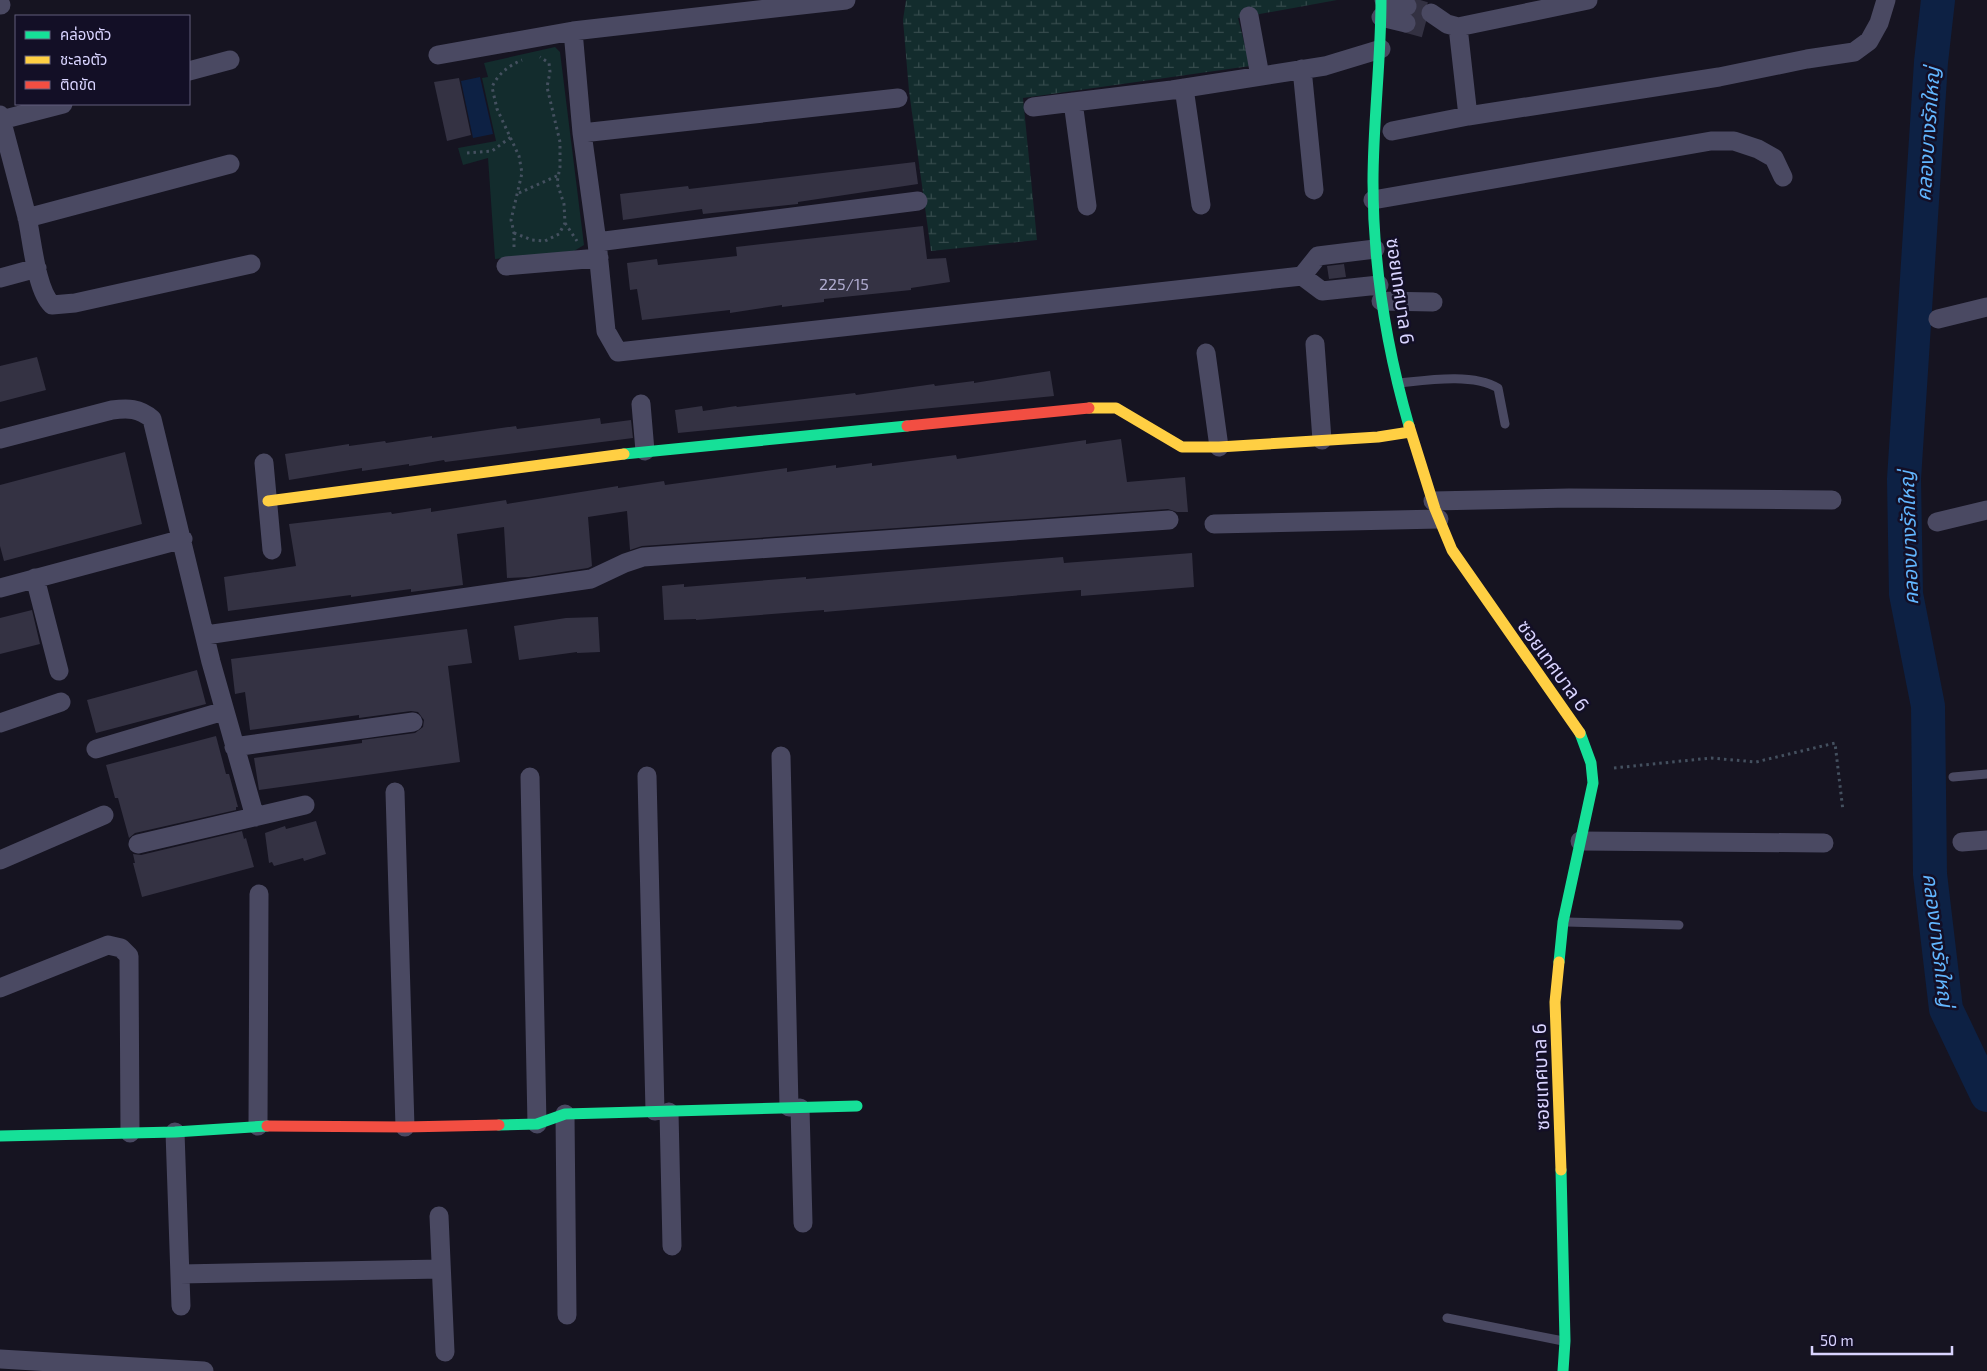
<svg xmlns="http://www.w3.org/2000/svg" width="1987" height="1371" font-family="'Exo 2','Noto Sans Thai',sans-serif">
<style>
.green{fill:#132c2d}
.wetland{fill:url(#wetland-marsh)}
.water{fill:#0d2144}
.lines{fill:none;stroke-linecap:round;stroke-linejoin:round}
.river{stroke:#0d2144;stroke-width:34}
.building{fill:#343243}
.street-tunnel{stroke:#333142;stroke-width:19;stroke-dasharray:19 9;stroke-linecap:butt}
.path{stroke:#44505f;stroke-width:3;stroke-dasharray:2.5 4;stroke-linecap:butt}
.lane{stroke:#4a4962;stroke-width:9}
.street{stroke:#4a4962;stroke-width:19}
.fast{stroke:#16e098;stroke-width:11}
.slow{stroke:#ffcf43;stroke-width:11}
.jam{stroke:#f24e42;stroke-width:11}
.labels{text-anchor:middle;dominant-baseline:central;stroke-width:5;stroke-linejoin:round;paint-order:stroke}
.number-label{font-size:16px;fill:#b0acd0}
.street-label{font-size:19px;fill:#d9d4ff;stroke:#130f26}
.water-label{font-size:20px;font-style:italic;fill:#62b6ff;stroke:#130f26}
</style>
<defs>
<pattern id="wetland-marsh" width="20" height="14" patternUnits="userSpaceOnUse" patternTransform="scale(1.25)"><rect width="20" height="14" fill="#132c2d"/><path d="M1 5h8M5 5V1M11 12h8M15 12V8" fill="none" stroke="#354a4c"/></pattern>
</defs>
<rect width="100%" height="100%" fill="#161421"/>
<!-- green -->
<path class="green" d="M555 47 560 52 584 245 574 251 495 259 488 158 463 165 458 148 496 141 482 78 488 77 484 63Z"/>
<!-- wetland -->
<path class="wetland" d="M906 0H1337L1238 18 1250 66 1023 98 1037 240 931 251 909 91 903 20Z"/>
<!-- water -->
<path class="water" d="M480 77 493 134 473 138 461 81Z"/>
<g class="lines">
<!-- river -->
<path class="river" d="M1938 0 1931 62 1904 479 1906 594 1928 706 1930 874 1946 1009 1987 1095"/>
</g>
<!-- building -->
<path class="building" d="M459 78 471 135 447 141 434 82Z
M915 162 918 184 798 202V204L703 214 702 209 623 220 620 194 688 186 689 189Z
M923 226 927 259 946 258 950 282 911 288V290L824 299V302L782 307V305L730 313V310L642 320 637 289 630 290 627 263 657 259 658 265 737 256 736 247Z
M1344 264 1346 277 1329 279 1327 266Z
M37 357 46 390 0 402V366Z
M1050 371 1054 396 678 433 675 410 702 406 703 411 736 406 737 407 855 393 856 395 934 384 935 386 974 381V383Z
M600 418 601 424 631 420 633 438 445 462 444 460 409 466V464L362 471V468L289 480 285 454 349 444V446L385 441 386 443 432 436V438L516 426 517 429Z
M1121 439 1127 482 1185 477 1188 512H1177L1168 509 642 546 630 550 627 511 588 517 592 566 588 568 529 577 507 578 504 527 457 534 463 585 411 592V589L351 597V595L228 611 224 577 296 566 289 524 391 512 392 514 431 508V512L506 500 507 504 618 486V488L664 481 665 485 787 468V472L836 465V468L872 463V466L956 455 957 459 1086 440V444Z
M125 452 142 524 4 561 0 546V485Z
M1192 553 1194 587 1081 596V590L824 612V610L696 620V619L664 620 662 586 684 584V587L806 577V579L1063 557 1064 563Z
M32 610 40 644 0 654V618Z
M598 617 600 652 577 653V652L519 660 514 626 566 618Z
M467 629 472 663 448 666 460 762 259 790 254 758 362 743V740L415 733 423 727 424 720 418 712 411 711 359 718V715L250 730 245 692 235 694 231 659Z
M197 670 206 704 96 733 87 700Z
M216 736 226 774H229L238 807H236V810L135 833 129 838 118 798H115L106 765Z
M316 821 326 854 304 861 303 858 274 866 272 862 269 863 265 833 285 826 286 829Z
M242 831 244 839 246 838 254 867 142 897 133 863H135L133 854 141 855Z"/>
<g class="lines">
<!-- street-tunnel -->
<path class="street-tunnel" d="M1407 6 1431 13
M1406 23 1428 29"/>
<!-- path -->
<path class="path" d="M467 153 492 151 511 137
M519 193 559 175
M565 223 577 241
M514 233 532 240 545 241 559 234 565 223 564 204 557 183 560 167V142L547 87 550 72 549 63 540 57
M514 247V233L511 220 522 173 519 156 497 109 492 87C498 74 508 66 522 60
M1614 768 1711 758 1756 762 1835 743 1843 811"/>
<!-- lane -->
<path class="lane" d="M1400 383C1428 380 1473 373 1498 388L1505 424
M1953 777 1987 774
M1566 922 1679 925
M1447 1318 1563 1341"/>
<!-- street -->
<path class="street" d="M1384 0 1407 6
M0 4 1 5
M1431 13 1447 24 1458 27 1468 116
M1249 16 1260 76
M1381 17 1406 23
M1458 27 1588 0
M573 31 582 133 597 242 606 331 618 352 1302 276
M438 55 573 31 846 0
M1302 69 1314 190
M189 71 230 60
M1184 88 1201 205
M1073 102 1087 206
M1033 107 1172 90 1325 66 1381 49
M0 115C9 149 18 183 27 217 32 239 36 290 52 305L75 303 251 264
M1 120 63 104
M1392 131 1468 116 1719 77 1807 59 1854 52 1869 41 1879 23 1886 0
M582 133 898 98
M1373 200 1711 141H1734L1758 149 1774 158 1783 177
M27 218 230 164
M597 242 918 201
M506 266 599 258
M1302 276 1318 256 1375 249
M1302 276 1322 291 1379 285
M0 278 37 268
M1381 301 1433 302
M1938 319 1987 307
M1315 344 1322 440
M1206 353 1219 447
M641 404 645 451
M0 439 112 410C128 408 139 408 152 419L211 662 255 817
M264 463 272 550
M1433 501 1569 498 1832 500
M1937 522 1987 510
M1214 524 1439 519
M35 578 59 671
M0 588 183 539
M206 635 591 579 625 563 643 557 1169 520
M0 723 61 702
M234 747 413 722
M96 749 224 711
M781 756 789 1107
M647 776 655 1111
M530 777 537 1124
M395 792 405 1127
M1580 841 1824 843
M1962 842 1987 840
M138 844 305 805
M0 860 104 815
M0 988 108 945 121 948 129 956 130 1133
M800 1108 803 1223
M669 1112 672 1246
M565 1114 567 1315
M258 1126 259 894
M175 1132 181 1306
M439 1216 445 1352
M180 1274 441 1269
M0 1359 204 1371"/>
<!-- fast -->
<path class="fast" d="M1381 0C1381 61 1373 122 1373 182 1373 266 1386 346 1409 426
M624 454 907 426
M1559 962 1563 922 1593 783 1591 763 1580 733
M499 1125 537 1124 565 1114 857 1106
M0 1136 175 1132 267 1126
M1561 1170 1565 1341 1563 1371"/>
<!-- slow -->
<path class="slow" d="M1089 408H1116L1182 447H1219L1378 437 1410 432
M1409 426 1435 509 1452 550 1580 733
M268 501 624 454
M1559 962 1555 1002 1561 1170"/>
<!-- jam -->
<path class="jam" d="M907 426 1089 408
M267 1126 405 1127 499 1125"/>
</g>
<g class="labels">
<!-- number labels -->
<g class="number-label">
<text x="844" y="283">225/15</text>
</g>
<!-- street labels -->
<g class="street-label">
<text transform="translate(1401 291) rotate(82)">ซอยเทศบาล 6</text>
<text transform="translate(1554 665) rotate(54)">ซอยเทศบาล 6</text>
<text transform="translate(1540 1077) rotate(-92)">ซอยเทศบาล 6</text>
</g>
<!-- water labels -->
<g class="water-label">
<text transform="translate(1927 134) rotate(-86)">คลองบางรักใหญ่</text>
<text transform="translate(1908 538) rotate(-92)">คลองบางรักใหญ่</text>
<text transform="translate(1939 940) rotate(83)">คลองบางรักใหญ่</text>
</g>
</g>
<!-- legend -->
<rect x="15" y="15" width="175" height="90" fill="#130f26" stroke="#625e7d"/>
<rect x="25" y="31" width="25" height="8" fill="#16e098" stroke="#625e7d"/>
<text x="60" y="40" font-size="15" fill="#d9d4ff">คล่องตัว</text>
<rect x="25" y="56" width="25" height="8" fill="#ffcf43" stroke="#625e7d"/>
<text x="60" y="65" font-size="15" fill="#d9d4ff">ชะลอตัว</text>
<rect x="25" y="81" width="25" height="8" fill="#f24e42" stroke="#625e7d"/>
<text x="60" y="90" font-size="15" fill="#d9d4ff">ติดขัด</text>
<!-- scale -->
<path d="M1812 1346v8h140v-8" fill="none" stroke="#d9d4ff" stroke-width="2.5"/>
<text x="1820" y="1346" font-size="15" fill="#d9d4ff" stroke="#130f26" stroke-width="4" paint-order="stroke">50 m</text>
</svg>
